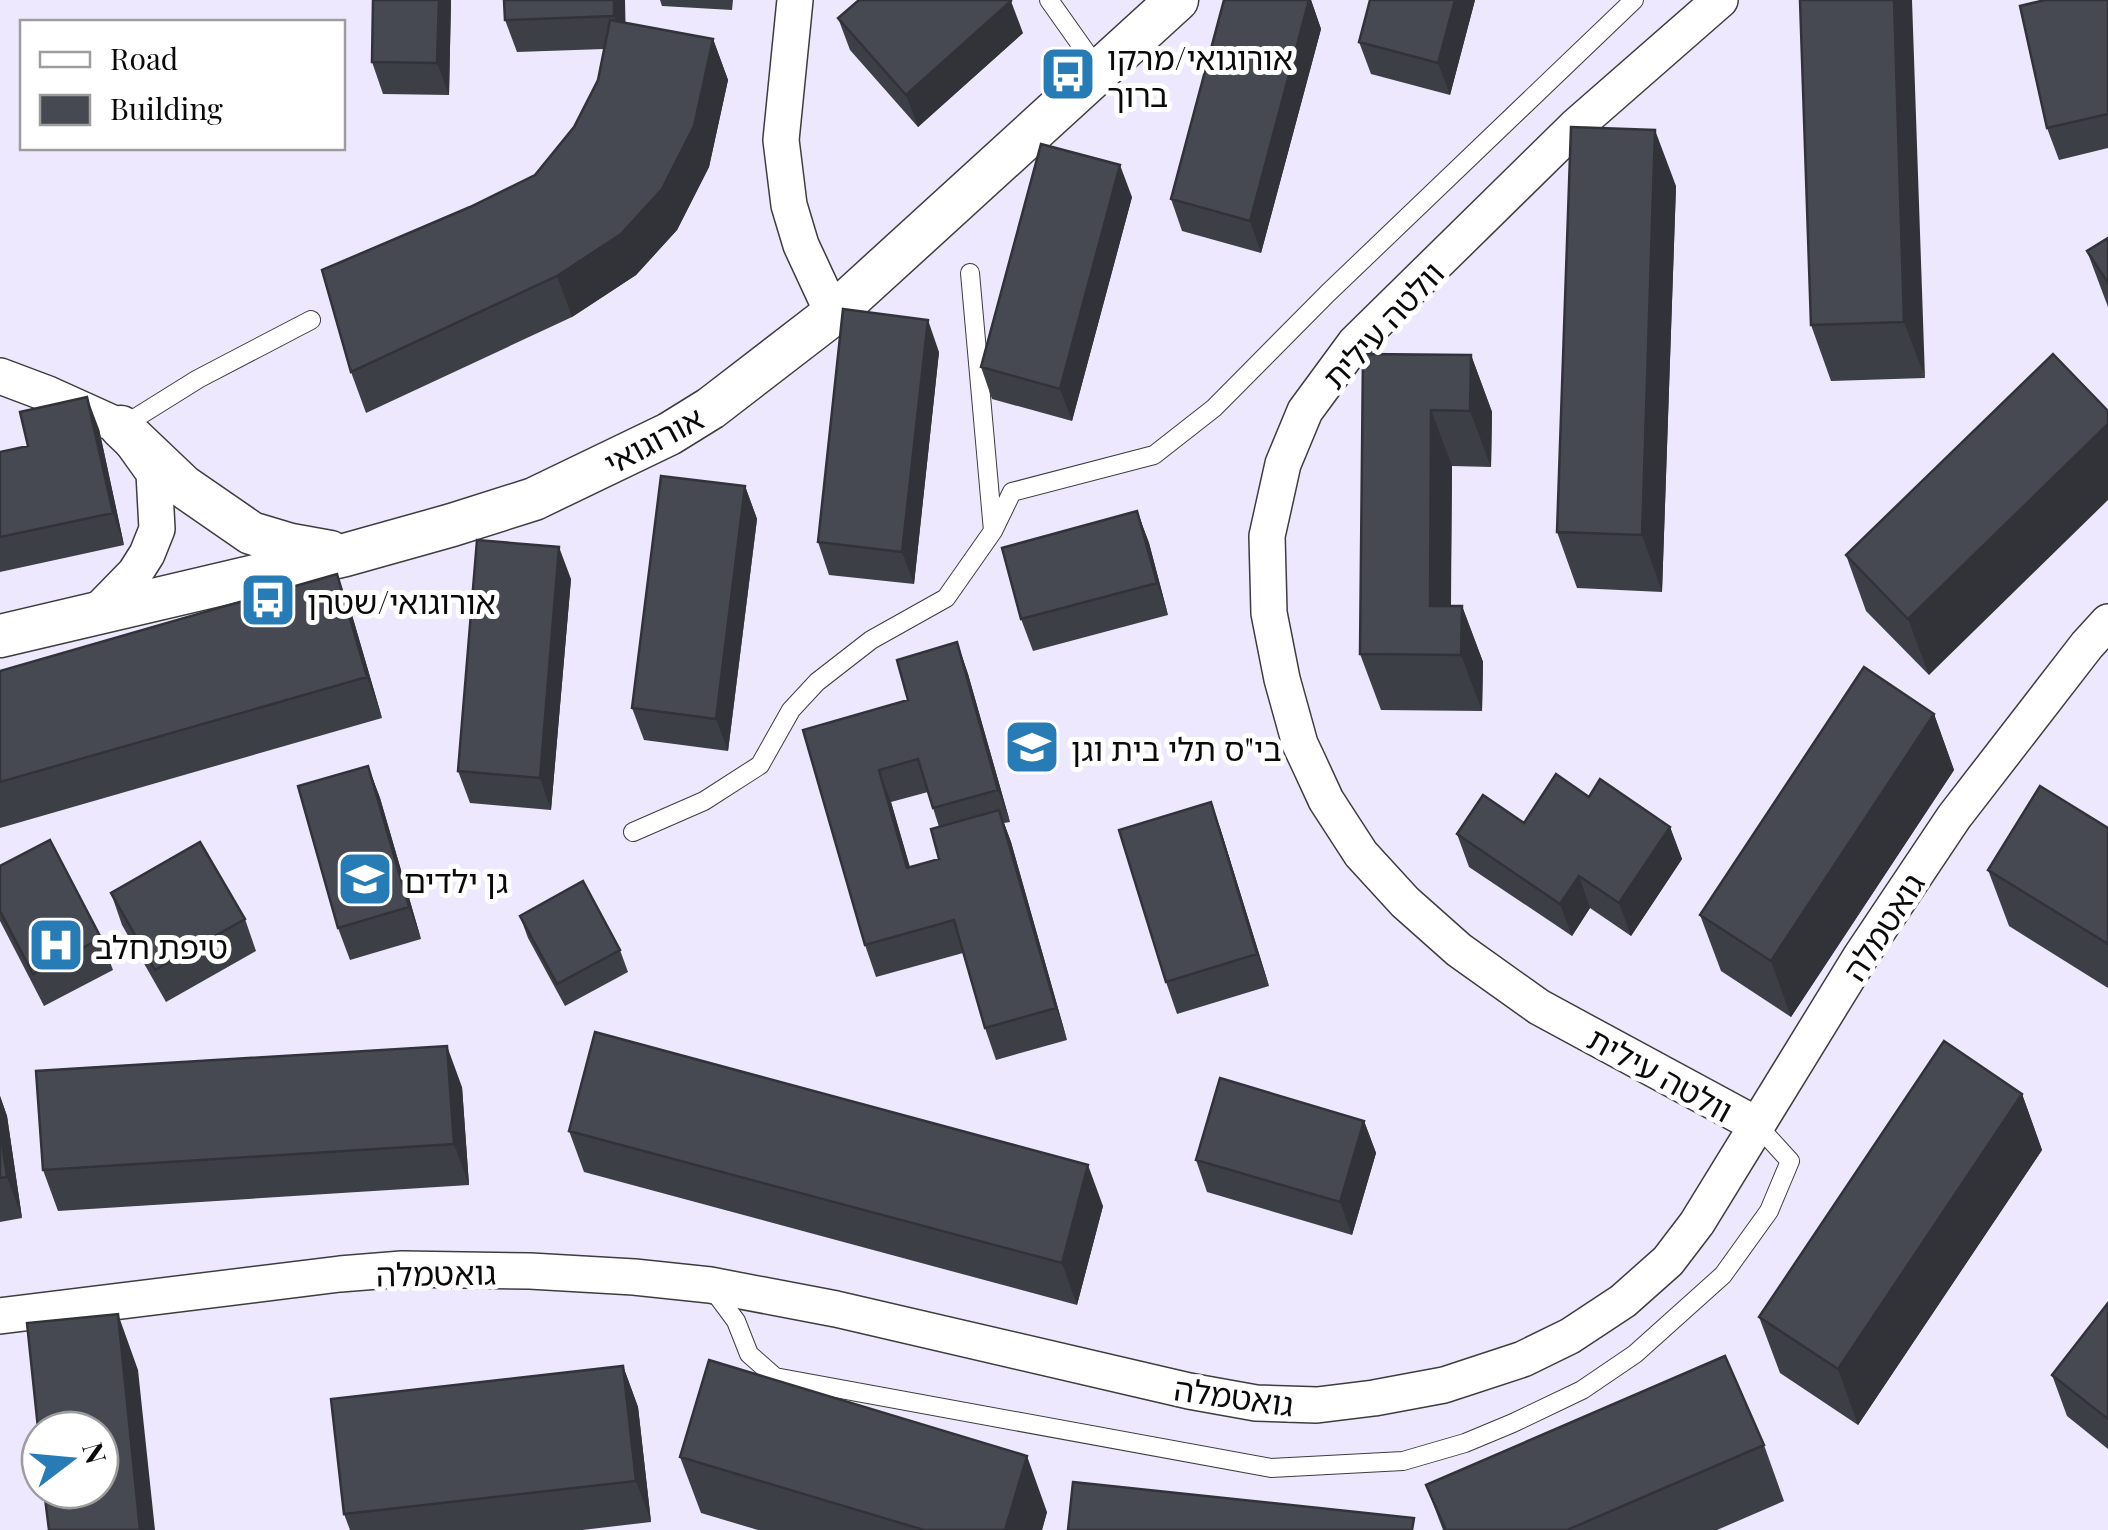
<svg xmlns="http://www.w3.org/2000/svg" width="2108" height="1530" font-family="'Playfair Display','Noto Sans Hebrew',serif">
<style>
.lines{fill:none;stroke-linecap:round;stroke-linejoin:round}
.service-casing{stroke:#3d3d3d;stroke-width:20}
.minor-casing{stroke:#3d3d3d;stroke-width:38}
.tertiary-casing{stroke:#3d3d3d;stroke-width:45}
.service{stroke:#fff;stroke-width:18}
.minor{stroke:#fff;stroke-width:35}
.tertiary{stroke:#fff;stroke-width:42}
.wall{fill:#3d3f47;fill-rule:evenodd}
.shaded-wall{fill:#323339}
.building{fill:#474952;stroke:#323339;stroke-width:2.5}
.labels{text-anchor:middle;dominant-baseline:central;stroke-width:10;stroke-linejoin:round;paint-order:stroke}
.poi-label{font-size:32px;fill:#0a0a0a;stroke:#fff;text-anchor:start}
.street-label{font-size:32px;fill:#0a0a0a;stroke:#fff}
</style>
<rect width="100%" height="100%" fill="#eee8fe"/>
<g class="lines">
<!-- service casing -->
<g class="service-casing">
<path id="service" d="M1049 0 1100 72
M970 273 993 531
M121 427 198 379 311 320
M633 832 704 801 760 765 791 710 817 682 871 640 946 598 993 531 1012 492 1154 455 1214 408 1328 293 1634 0
M713 1290 736 1321 749 1354 775 1377 1271 1468 1403 1461 1465 1443 1513 1423 1582 1390 1635 1354 1723 1275 1769 1211 1790 1161 1757 1125"/>
</g>
<!-- minor casing -->
<g class="minor-casing">
<path id="minor" d="M795 0 781 140 789 205 801 245 833 314
M1720 0 1576 126 1355 343 1305 411 1283 464 1267 536 1269 613 1282 679 1300 744 1308 761 1326 800 1361 854 1405 902 1459 950 1539 1007 1757 1125
M0 376 48 394 121 427 154 473 157 529 147 554 135 573 95 614
M0 1316 340 1274 402 1269 530 1271 634 1277 710 1285 836 1309 1189 1391 1256 1403 1317 1405 1374 1398 1444 1385 1523 1359 1570 1336 1623 1301 1668 1261 1697 1223 1861 956 1954 817 2087 645 2108 622"/>
</g>
<!-- tertiary casing -->
<g class="tertiary-casing">
<path id="tertiary" d="M121 427 183 486 251 533 291 545 330 552
M0 636 345 555 452 525 534 499 669 434 711 408 833 314 1177 0"/>
</g>
<!-- service -->
<use href="#service" class="service"/>
<!-- minor -->
<use href="#minor" class="minor"/>
<!-- tertiary -->
<use href="#tertiary" class="tertiary"/>
</g>
<!-- wall -->
<path class="wall" d="M451 0 449 95 383 94 372 62Z
M504 0H625V23L713 39 728 80 709 167 677 230 636 275 572 317 366 413 351 372 470 207 535 175 574 127 598 80 604 49 517 52 505 20Z
M660 0H733L732 10 662 6Z
M1224 0H1311L1321 29 1261 253 1182 231 1171 199Z
M1475 0 1450 95 1371 74 1359 42Z
M1800 0 1925 378 1831 381 1811 325Z
M2108 0V148L2059 160 2047 128Z
M838 18 1023 33 918 127 850 50Z
M1676 186 1662 592 1577 588 1557 532Z
M1132 197 1072 421 992 399 981 367Z
M2108 238V307L2087 251Z
M939 352 914 584 829 575 818 542Z
M1363 354 1471 355 1492 412 1491 467 1452 466 1451 606H1462L1483 662 1482 711 1381 710 1360 654Z
M2053 354 1929 675 1866 611 1846 555Z
M99 429 124 545 0 572V452Z
M745 486 757 519 728 751 644 740 632 708Z
M1137 511 1149 543 1168 615 1033 651 1021 619Z
M571 579 551 810 470 803 458 771Z
M352 615 382 718 0 828V671Z
M957 642 968 674 1010 822 1004 823 1011 842 1067 1040 996 1060 985 1028 963 953 876 977 865 945 803 730 908 700ZM928 792 939 827V859L910 867 891 802Z
M1934 714 1954 770 1791 1017 1721 971 1700 915Z
M368 766 380 798 421 939 350 960 338 928Z
M1589 797 1670 827 1682 859 1631 936 1590 908 1572 936 1469 867 1457 834 1524 823Z
M1211 802 1222 834 1269 986 1177 1014 1166 982Z
M2108 828V988L2009 926 1988 870Z
M0 866 101 938 113 970 44 1006 0 921Z
M111 893 245 919 256 951 166 1002 122 925Z
M520 916 620 950 628 972 565 1006 528 938Z
M462 1087 469 1185 58 1211 43 1170Z
M2022 1094 2042 1150 1858 1425 1780 1373 1759 1317Z
M0 1096 7 1116 22 1218 0 1222Z
M1364 1121 1376 1153 1352 1235 1207 1192 1196 1160Z
M569 1131 1103 1206 1077 1305 584 1172Z
M2108 1303V1449L2067 1416 2052 1375Z
M623 1366 638 1407 651 1522 582 1530H350L344 1514Z
M1764 1445 1784 1501 1717 1530H1443L1426 1485Z
M680 1457 1047 1512 1042 1530H758L701 1513Z"/>
<!-- shaded-wall -->
<path class="shaded-wall" d="M439 0H451L449 95 437 63Z
M614 0H625L626 48 614 16Z
M1309 0H1311L1321 29 1261 253 1250 221Z
M1455 0H1475L1450 95 1438 63Z
M1894 0H1912L1925 378 1904 322Z
M1011 1 1023 33 918 127 906 95Z
M713 39 728 80 709 167 677 230 636 275 572 317 557 276Z
M1655 130 1676 186 1662 592 1642 535Z
M1120 165 1132 197 1072 421 1060 389Z
M928 320 939 352 914 584 902 552Z
M1471 355 1492 412 1491 467 1470 411Z
M87 397 99 429 124 545 113 513Z
M1431 410 1452 466 1450 655 1430 606Z
M2108 424V500L1929 675 1908 619Z
M745 486 757 519 728 751 716 719Z
M1137 511 1149 543 1168 615 1157 583Z
M559 547 571 579 551 810 540 778Z
M337 574 352 615 382 718 367 677Z
M1462 606 1483 662 1482 711 1461 655Z
M957 642 968 674 1010 822 998 790Z
M1934 714 1954 770 1791 1017 1771 961Z
M368 766 380 798 421 939 409 907Z
M879 770 891 802 919 900 907 868Z
M1211 802 1222 834 1269 986 1257 954Z
M999 810 1011 842 1067 1040 1056 1008Z
M1670 827 1682 859 1631 936 1619 903Z
M1579 876 1590 908 1572 936 1560 904Z
M447 1046 462 1087 469 1185 454 1144Z
M2022 1094 2042 1150 1858 1425 1838 1369Z
M0 1096 7 1116 22 1218 7 1177 0 1129Z
M1364 1121 1376 1153 1352 1235 1340 1202Z
M1088 1165 1103 1206 1077 1305 1062 1263Z
M118 1314 138 1370 155 1530H140Z
M623 1366 638 1407 651 1522 636 1481Z
M1027 1456 1047 1512 1042 1530H1005Z"/>
<!-- building -->
<path class="building" d="M373 0H439L437 63 372 62Z
M504 0H614V16L505 20Z
M859 0H1011V1L906 95 838 18Z
M1224 0H1309L1250 221 1171 199Z
M1370 0H1455L1438 63 1359 42Z
M1800 0H1894L1904 322 1811 325Z
M2045 0H2108V114L2047 128 2020 6Z
M610 20 713 39 694 126 662 189 621 234 557 276 351 372 322 270 470 207 535 175 574 127 598 80Z
M1571 127 1655 130 1642 535 1557 532Z
M1041 144 1120 165 1060 389 981 367Z
M2108 238V283L2087 251Z
M843 309 928 320 902 552 818 542Z
M1363 354 1471 355 1470 411 1431 410 1430 606H1462L1461 655 1360 654Z
M2053 354 2108 411V424L1908 619 1846 555Z
M87 397 113 513 0 537V452L28 446 20 412Z
M661 476 745 486 716 719 632 708Z
M1137 511 1157 583 1021 619 1002 548Z
M477 540 559 547 540 778 458 771Z
M337 574 367 677 0 782V671Z
M957 642 998 790 933 808 918 759 879 770 907 868 939 859 931 829 999 810 1056 1008 985 1028 954 920 865 945 803 730 908 700 897 660Z
M1864 667 1934 714 1771 961 1700 915Z
M368 766 409 907 338 928 298 786Z
M1556 774 1589 797 1600 779 1670 827 1619 903 1579 876 1560 904 1457 834 1483 795 1524 823Z
M2040 786 2108 828V944L1988 870Z
M1211 802 1257 954 1166 982 1119 830Z
M50 840 101 938 33 974 0 911V866Z
M200 842 245 919 155 970 111 893Z
M583 881 620 950 557 984 520 916Z
M595 1032 1088 1165 1062 1263 569 1131Z
M1944 1041 2022 1094 1838 1369 1759 1317Z
M447 1046 454 1144 43 1170 36 1071Z
M1220 1078 1364 1121 1340 1202 1196 1160Z
M0 1129 7 1177 0 1178Z
M2108 1303V1419L2052 1375Z
M118 1314 140 1530H49L44 1490H100V1430H40V1447L27 1323Z
M1725 1356 1764 1445 1567 1530H1446L1426 1485Z
M709 1360 1027 1456 1005 1530H924L680 1457Z
M623 1366 636 1481 344 1514 331 1399Z
M1073 1482 1414 1518 1412 1530H1068Z"/>
<!-- icons -->
<defs>
<g id="bus-square" transform="scale(2.875)"><rect x="-9" y="-9" width="18" height="18" rx="4" fill="#287cb5" stroke="#fff"/><path d="M-5-6H5V4H4V6H2V4H-2V6H-4V4H-5ZM-3.5-4V0h7V-4ZM-3.5 1.2v1.5H-2V1.2ZM2 1.2v1.5H3.5V1.2Z" fill="#fff"/></g>
<g id="school-square" transform="scale(2.875)"><rect x="-9" y="-9" width="18" height="18" rx="4" fill="#287cb5" stroke="#fff"/><path d="M0-5L7-2L0 1L-7-2ZM-4 1L0 2.5L4 1V4Q0 6-4 4Z" fill="#fff"/></g>
<g id="hospital-square" transform="scale(2.875)"><rect x="-9" y="-9" width="18" height="18" rx="4" fill="#287cb5" stroke="#fff"/><path d="M-5-5h3v3.5h4V-5h3V5h-3V1.5h-4V5h-3Z" fill="#fff"/></g>
</defs>
<g fill-rule="evenodd">
<use href="#bus-square" x="1068" y="74"/>
<use href="#bus-square" x="268" y="600"/>
<use href="#school-square" x="1032" y="747"/>
<use href="#school-square" x="365" y="879"/>
<use href="#hospital-square" x="56" y="945"/>
</g>
<g class="labels">
<!-- poi labels -->
<g class="poi-label">
<text x="1107" y="56">אורוגואי/מרקו<tspan x="1107" dy="37">ברוך</tspan></text>
<text x="307" y="600">אורוגואי/שטרן</text>
<text x="1071" y="747">בי"ס תלי בית וגן</text>
<text x="404" y="879">גן ילדים</text>
<text x="95" y="945">טיפת חלב</text>
</g>
<!-- street labels -->
<g class="street-label">
<text transform="translate(1382 324) rotate(-47)">וולטה עילית</text>
<text transform="translate(653 439) rotate(-28)">אורוגואי</text>
<text transform="translate(1882 926) rotate(-57)">גואטמלה</text>
<text transform="translate(1661 1073) rotate(29)">וולטה עילית</text>
<text transform="translate(436 1272) rotate(-1)">גואטמלה</text>
<text transform="translate(1234 1395) rotate(8)">גואטמלה</text>
</g>
</g>
<!-- legend -->
<rect x="20" y="20" width="325" height="130" fill="#ffffff" stroke="#9d9d9d" stroke-width="2.5"/>
<rect x="40" y="52" width="50" height="15" fill="#ffffff" stroke="#9d9d9d" stroke-width="2.5"/>
<text x="110" y="70" font-size="30" fill="#0a0a0a">Road</text>
<rect x="40" y="95" width="50" height="30" fill="#474952" stroke="#9d9d9d" stroke-width="2.5"/>
<text x="110" y="120" font-size="30" fill="#0a0a0a">Building</text>
<!-- north arrow -->
<g transform="translate(70 1460) rotate(74)"><circle r="48" fill="#ffffff" stroke="#9d9d9d" stroke-width="2.5"/>
<path d="M0-8L18 38L0 25L-18 38Z" fill="#287cb5"/>
<text y="-15" font-size="28" font-weight="bold" text-anchor="middle" fill="#0a0a0a">N</text>
</g>
</svg>
